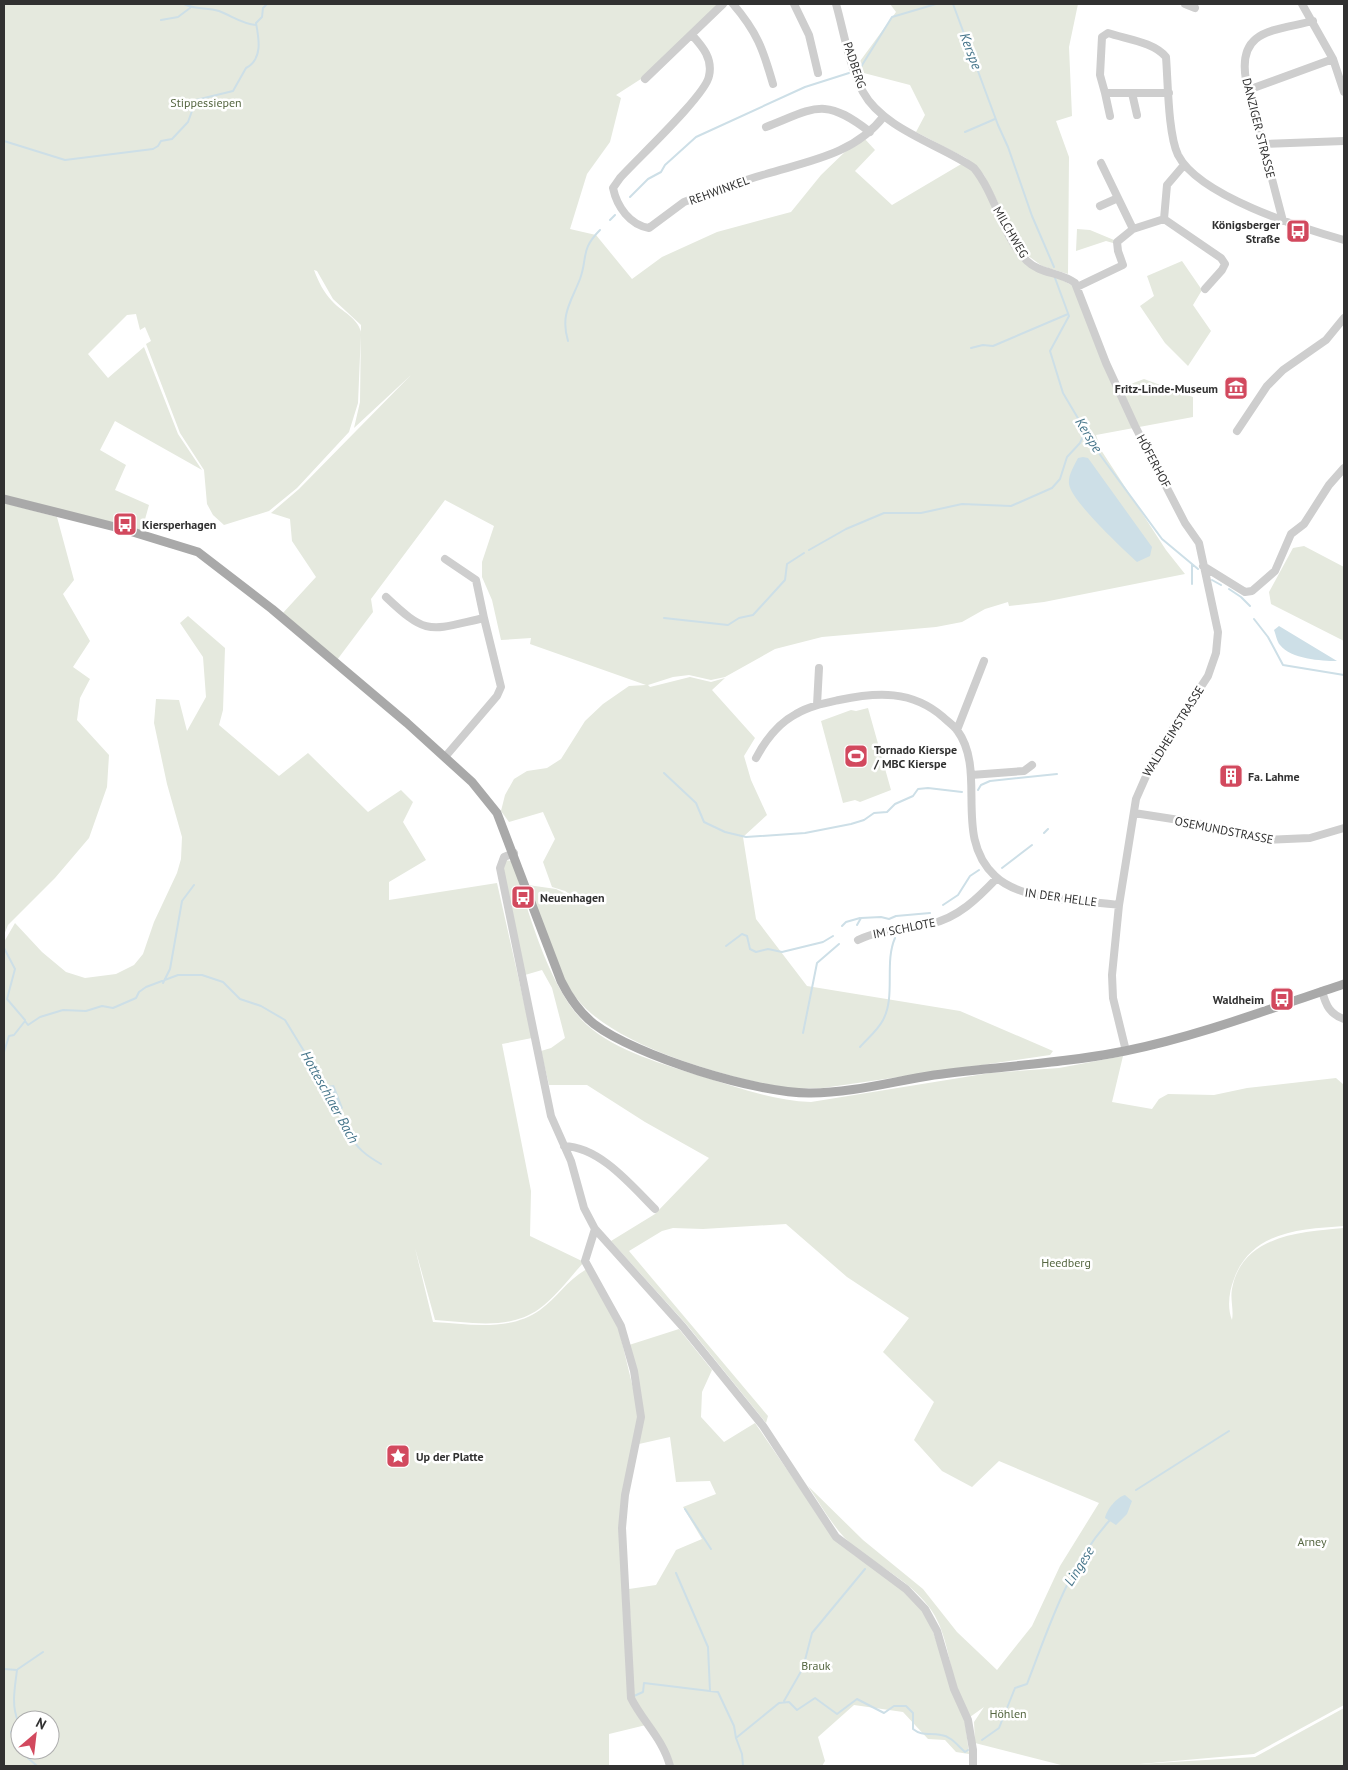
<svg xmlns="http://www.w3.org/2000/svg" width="1348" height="1770" font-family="'PT Sans',sans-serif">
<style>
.green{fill:#e5e9de;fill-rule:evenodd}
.water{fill:#cddfe7}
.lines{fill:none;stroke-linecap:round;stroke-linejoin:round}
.stream{stroke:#cddfe7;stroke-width:2}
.minor{stroke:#cecece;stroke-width:8}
.major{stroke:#a9a9a9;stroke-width:9}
.labels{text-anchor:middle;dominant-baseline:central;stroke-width:5;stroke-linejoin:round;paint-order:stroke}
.street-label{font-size:12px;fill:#313131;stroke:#fff}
.park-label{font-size:12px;fill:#576843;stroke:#fff}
.poi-label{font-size:12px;font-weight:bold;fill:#313131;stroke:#fff;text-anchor:start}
.water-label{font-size:14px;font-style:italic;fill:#47768b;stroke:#fff}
</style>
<rect width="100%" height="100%" fill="#fff"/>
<!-- green -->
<path class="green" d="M4 4H720L644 77 616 95 621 98 610 142 587 174 570 229 596 235 632 279 662 257 717 232 791 212 821 175 849 148 864 138 875 150 855 171 892 205 963 163 972 169 980 180 1018 256 1073 286 1120 388 1144 379 1193 397V417L1096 435 1101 450 1166 550 1185 574 1044 602 1009 606 1008 602 985 609 962 622 936 627 822 637 775 649 725 677 711 680 689 675 673 677 648 685 650 687 690 677 711 682 725 678 712 690 755 738 744 756 751 780 767 815 743 837 756 919 807 986 960 1011 1053 1051 1050 1055 823 1088C812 1088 800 1089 789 1088 730 1079 616 1047 578 1000 554 970 542 921 528 885L556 889 580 901 565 891 552 887 543 862 555 839 543 812 509 822 501 811 505 795 514 779 527 771 547 768 561 759 585 721 603 704 629 686 646 685 530 644 531 638 501 640 492 600 482 577V562L494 526 445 500 371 599 373 612 337 660 282 614 316 577 292 541 290 519 271 513 299 489 411 375 354 428 360 402 361 325 333 299 317 271 314 270C318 281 324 293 332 301 342 312 357 317 361 332L358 403 349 432 297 488 269 511 224 525 213 515 207 504 204 470 180 433 146 344 151 341 145 327 140 330 136 314 127 315 88 354 108 378 144 347 178 434 202 470 115 421 100 450 126 465 115 490 149 505 142 530 4 495Z
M890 4H1078L1069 47 1072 116 1056 121 1069 157 1068 274 1042 266 1023 252 984 175 966 158 916 132 925 115 910 85 856 71 855 68 896 12Z
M1077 229 1090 230 1114 240 1113 243 1106 241 1076 251Z
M1182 261 1202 290 1193 305 1211 331 1188 366 1165 343 1140 306 1154 296 1147 276Z
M4 503 57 517 74 580 63 594 90 641 73 667 90 679 80 698 77 720 109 755 107 787 89 838 55 878 8 925 4 935Z
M1304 546 1344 567V641L1271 604 1269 592 1293 548Z
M188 616 225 648 223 710 219 725 279 776 308 753 368 812 401 790 413 802 403 822 426 860 389 882V900L497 883 532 1038 502 1044 531 1191 530 1236 584 1262C570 1277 556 1297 539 1309 508 1331 469 1322 435 1320L415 1248 433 1322C469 1324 509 1332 540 1310 557 1298 568 1279 587 1269L617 1322 640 1417 622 1493 629 1698 646 1725 609 1734V1766H4V942L15 923 42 952 66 972 85 978 116 974 134 965 143 954 154 922 177 873 181 859 182 837 167 784 154 723 156 699 179 700 187 731 206 697 203 657 180 623ZM20 1720H50V1750H20Z
M868 708 891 790 860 802 855 800 843 803 821 721 851 710 856 711Z
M505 860 512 861C529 911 548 989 587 1025 616 1051 665 1065 701 1076 737 1087 773 1101 811 1102L990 1073 1059 1068 1123 1056 1112 1102 1152 1109 1159 1099 1168 1094 1214 1095 1247 1088 1336 1078 1344 1085V1226C1301 1229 1251 1231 1234 1279 1229 1291 1227 1308 1232 1320 1234 1310 1230 1299 1232 1289 1242 1235 1300 1232 1344 1228V1705L1254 1754 1140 1764 1255 1757 1344 1708V1766H1065L975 1743 974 1722 984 1707 970 1717C965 1707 959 1696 956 1685 948 1659 946 1629 929 1607 908 1580 883 1569 857 1549 836 1533 823 1508 808 1486L863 1540 923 1589 957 1632 997 1670 1032 1626 1060 1566 1099 1503 999 1461 972 1487 942 1471 914 1440 934 1402 883 1352 909 1318 847 1277 786 1224 703 1229 673 1228 662 1231 629 1251 768 1416 766 1423 687 1325 611 1241 655 1214 709 1158 645 1122 587 1085H549L541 1051 551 1048 565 1038 552 988 542 970 525 975 502 869Z
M679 1329 712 1370 702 1392 701 1417 724 1442 755 1423 834 1538 854 1555 905 1590 923 1610 933 1632 965 1722 969 1754 956 1752 945 1740 928 1739 903 1712 854 1705 818 1737 825 1761 822 1766H672L634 1697 629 1589 656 1585 676 1550 702 1539 683 1507 716 1494 710 1481 676 1482 670 1437 639 1444 643 1418 629 1345Z"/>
<!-- water -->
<path class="water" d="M1083 457 1088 458 1152 547 1150 556 1137 562C1123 549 1071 501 1069 484 1068 475 1074 466 1078 458Z
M1279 626 1337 661C1321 661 1291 659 1280 645 1277 642 1276 635 1274 630Z
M334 1085 343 1108 336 1114 333 1113 321 1092 326 1086Z
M1125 1495 1132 1501 1127 1514 1116 1525 1105 1518C1107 1509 1117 1497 1125 1495Z"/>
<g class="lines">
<!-- stream -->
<path class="stream" d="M184 4C195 10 207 7 219 11 232 16 242 24 256 25
M953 4 998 125 1008 147 1032 216 1054 267
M161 20 178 17 190 8
M859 70 892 17 936 4
M965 132 995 119
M4 141 65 160 153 149 158 146 161 141 172 139 188 122 196 100 233 91 246 68C263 59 259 39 256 23L262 17 263 8 267 4
M630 197 648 179 661 172 665 165 696 137 805 87 849 73
M610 220 615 215
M1055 278 1069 316 1050 351 1063 393 1098 452 1162 539 1198 569
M568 341C560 315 571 302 580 279 588 257 580 250 600 230
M971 348 983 345 993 346 1068 314
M809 550 846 529 884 513H921L962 504 1011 506 1052 488 1060 479 1067 457 1080 443 1085 432
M1212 580 1221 585
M1192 584V564
M1229 589 1241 597 1250 606
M664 618 728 625 739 618 753 615 785 580 787 564 804 553
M1254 619 1268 637 1283 665 1344 675
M664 773 696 803 704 822 725 832 746 837 805 833 851 824 864 820 874 813 887 812 895 804 913 796 918 789 928 788 962 792
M978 790 981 785 990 781 1057 774
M1044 833 1048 829
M1002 868 1032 845
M943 905 958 895 970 876 979 870
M857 925 861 918 881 917 889 919 896 916 930 913
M842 926 846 922 860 918
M726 946 742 934 747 936 750 949 756 952 768 949 782 952 823 942 833 936
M4 948 15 969 7 999 25 1020
M163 983 170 969 182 901 194 885
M803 1033 817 963 839 944
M860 1047C867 1039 878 1030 883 1020 896 996 884 963 895 938
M4 1052 9 1036 14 1035 25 1021 28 1025 40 1017 63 1010 86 1011 102 1006 113 1008 136 998 139 992 146 987 178 975H202L223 982 240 999 261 1006 285 1020 326 1087
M349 1133C356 1148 367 1156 381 1164
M1136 1490 1229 1431
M685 1509 711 1549
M676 1573 708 1647 710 1691
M4 1669 17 1670C15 1687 11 1705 18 1721L11 1732 19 1750 37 1766
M18 1669 43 1652
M634 1696 643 1692 644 1683 718 1692 734 1726 736 1738
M784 1701 803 1668 812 1633 865 1569
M982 1740 999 1728 1015 1688 1027 1684C1049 1627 1068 1566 1110 1520
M743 1766 742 1754 736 1738 779 1703 789 1702 797 1710 815 1698 837 1714 857 1699 884 1713 894 1706H906L913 1713V1729C923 1737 929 1732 941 1735 951 1736 958 1746 965 1752L968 1750"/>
<!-- minor -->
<path class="minor" d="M733 4C757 32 763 49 773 84
M794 4 809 35 818 73
M836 4C844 32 849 66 863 92 883 129 941 145 974 168 996 195 1002 236 1027 261 1040 274 1061 272 1075 283L1106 363 1135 426 1185 523 1199 543 1218 632 1216 653 1208 676 1154 758 1136 799 1119 905 1112 975 1113 998 1126 1051
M1185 4 1195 8
M1302 4 1333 59 1344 92
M692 35C703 47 713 59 709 76 706 95 636 160 620 178L613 188C617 207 630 225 649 228L684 202 700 196C722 189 743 180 766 174 809 161 855 154 884 116
M645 79 723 4
M1248 90 1333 59
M1105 93 1110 116
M1132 93 1137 115
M1169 93H1105L1100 75 1102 37 1108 33C1126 39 1154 42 1166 57 1168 82 1168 134 1178 155 1199 196 1301 228 1344 240
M766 127C815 108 824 96 870 132
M1262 144 1344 141
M1101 163 1133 229
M1100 206 1118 198
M1164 219 1221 258 1225 264 1222 270 1205 289
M1164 219 1167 185 1184 165
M1283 221 1246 80C1237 29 1274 31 1313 21
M1077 287 1123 265 1118 251 1117 242 1133 229 1164 219
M1237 431 1267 386 1283 370 1326 340 1344 318
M445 559 476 580 484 618
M1203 566 1245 592 1252 591 1275 571 1291 534 1304 524 1329 485 1344 468
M386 597C428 637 430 630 484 618L501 687 497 696 445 757
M817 705 819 668
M957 730 984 661
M756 758C765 741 779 723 796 714 809 706 825 703 839 700 877 692 912 690 943 717 947 721 953 725 957 730 988 772 952 836 995 876 1022 902 1083 900 1119 905
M971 775 1024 771 1032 765
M1134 813 1192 822 1266 840 1310 838 1344 828
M514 853 504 857 500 868 551 1116 571 1161 584 1208 595 1229 683 1327 763 1426 836 1537 906 1589 925 1609 937 1631 954 1689 968 1720 973 1750V1766
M858 940C880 929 906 930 930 924 958 918 978 898 997 878
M1322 991C1326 1006 1330 1014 1344 1019
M564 1146C600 1147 631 1185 655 1209
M595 1229 585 1261 621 1326 634 1371 641 1417 625 1495 622 1528 631 1698C643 1722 663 1739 670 1766"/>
<!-- major -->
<path class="major" d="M4 499 123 529 198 552 272 609 407 723 472 782 497 813 561 981C569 997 580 1013 594 1024 636 1056 758 1094 811 1093 852 1093 894 1081 934 1075 998 1066 1062 1064 1125 1051 1199 1036 1272 1008 1344 984"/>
</g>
<!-- icons -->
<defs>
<g id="bus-square" transform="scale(1.25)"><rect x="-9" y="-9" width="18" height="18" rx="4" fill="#d2495e" stroke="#fff"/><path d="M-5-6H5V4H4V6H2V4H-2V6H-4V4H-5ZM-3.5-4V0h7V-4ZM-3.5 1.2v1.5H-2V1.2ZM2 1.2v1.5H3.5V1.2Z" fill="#fff"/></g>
<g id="museum-square" transform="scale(1.25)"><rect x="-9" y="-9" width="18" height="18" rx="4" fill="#d2495e" stroke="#fff"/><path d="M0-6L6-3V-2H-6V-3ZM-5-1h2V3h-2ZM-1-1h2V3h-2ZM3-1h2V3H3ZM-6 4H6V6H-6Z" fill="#fff"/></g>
<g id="stadium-square" transform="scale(1.25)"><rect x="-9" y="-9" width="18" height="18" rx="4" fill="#d2495e" stroke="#fff"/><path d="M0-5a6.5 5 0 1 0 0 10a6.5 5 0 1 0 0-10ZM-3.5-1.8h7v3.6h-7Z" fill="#fff"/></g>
<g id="building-square" transform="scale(1.25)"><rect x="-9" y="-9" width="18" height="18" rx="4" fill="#d2495e" stroke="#fff"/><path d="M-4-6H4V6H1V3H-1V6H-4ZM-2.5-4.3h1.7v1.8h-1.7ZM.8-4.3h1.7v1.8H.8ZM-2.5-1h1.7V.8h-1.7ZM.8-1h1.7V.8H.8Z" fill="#fff"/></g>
<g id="sight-square" transform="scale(1.25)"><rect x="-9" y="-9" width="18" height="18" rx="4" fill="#d2495e" stroke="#fff"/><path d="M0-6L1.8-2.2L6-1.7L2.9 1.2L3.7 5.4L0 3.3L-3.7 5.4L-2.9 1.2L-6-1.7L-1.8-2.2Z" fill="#fff"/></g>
</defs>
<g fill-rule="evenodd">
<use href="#bus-square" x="1298" y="231"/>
<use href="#museum-square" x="1236" y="388"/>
<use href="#bus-square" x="125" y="524"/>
<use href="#stadium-square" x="856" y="756"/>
<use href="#building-square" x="1231" y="776"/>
<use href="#bus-square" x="523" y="897"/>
<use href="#bus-square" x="1282" y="999"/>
<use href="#sight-square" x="398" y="1456"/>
</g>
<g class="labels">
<!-- street labels -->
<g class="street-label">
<text transform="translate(855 65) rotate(72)">PADBERG</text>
<text transform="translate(1259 128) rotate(76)">DANZIGER STRASSE</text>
<text transform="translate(719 190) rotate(-20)">REHWINKEL</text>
<text transform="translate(1011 232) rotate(60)">MILCHWEG</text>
<text transform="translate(1154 461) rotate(62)">HÖFERHOF</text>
<text transform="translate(1173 731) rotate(-58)">WALDHEIMSTRASSE</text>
<text transform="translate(1224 830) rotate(11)">OSEMUNDSTRASSE</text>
<text transform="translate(1061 897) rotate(8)">IN DER HELLE</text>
<text transform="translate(904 928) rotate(-11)">IM SCHLOTE</text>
</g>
<!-- park labels -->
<g class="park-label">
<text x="206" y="102">Stippessiepen</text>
<text x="1066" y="1262">Heedberg</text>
<text x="1312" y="1541">Arney</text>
<text x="816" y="1665">Brauk</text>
<text x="1008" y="1713">Höhlen</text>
</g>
<!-- poi labels -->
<g class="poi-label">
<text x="1280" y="224" text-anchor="end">Königsberger<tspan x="1280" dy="14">Straße</tspan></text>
<text x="1218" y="388" text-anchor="end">Fritz-Linde-Museum</text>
<text x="142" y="524">Kiersperhagen</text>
<text x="874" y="749">Tornado Kierspe<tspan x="874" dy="14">/ MBC Kierspe</tspan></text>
<text x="1248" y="776">Fa. Lahme</text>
<text x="540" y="897">Neuenhagen</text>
<text x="1264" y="999" text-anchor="end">Waldheim</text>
<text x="416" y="1456">Up der Platte</text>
</g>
<!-- water labels -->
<g class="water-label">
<text transform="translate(971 51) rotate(69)">Kerspe</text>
<text transform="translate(1089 435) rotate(58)">Kerspe</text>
<text transform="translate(330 1097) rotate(61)">Hotteschlaer Bach</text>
<text transform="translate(1079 1566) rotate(-58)">Lingese</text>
</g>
</g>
<!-- border -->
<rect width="1348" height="1770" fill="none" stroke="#313131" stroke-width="10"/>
<!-- north arrow -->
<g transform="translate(35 1735) rotate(28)"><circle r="24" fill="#ffffff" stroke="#adadad"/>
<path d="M0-4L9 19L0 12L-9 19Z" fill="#d2495e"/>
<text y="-8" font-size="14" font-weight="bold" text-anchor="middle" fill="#313131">N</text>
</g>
</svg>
